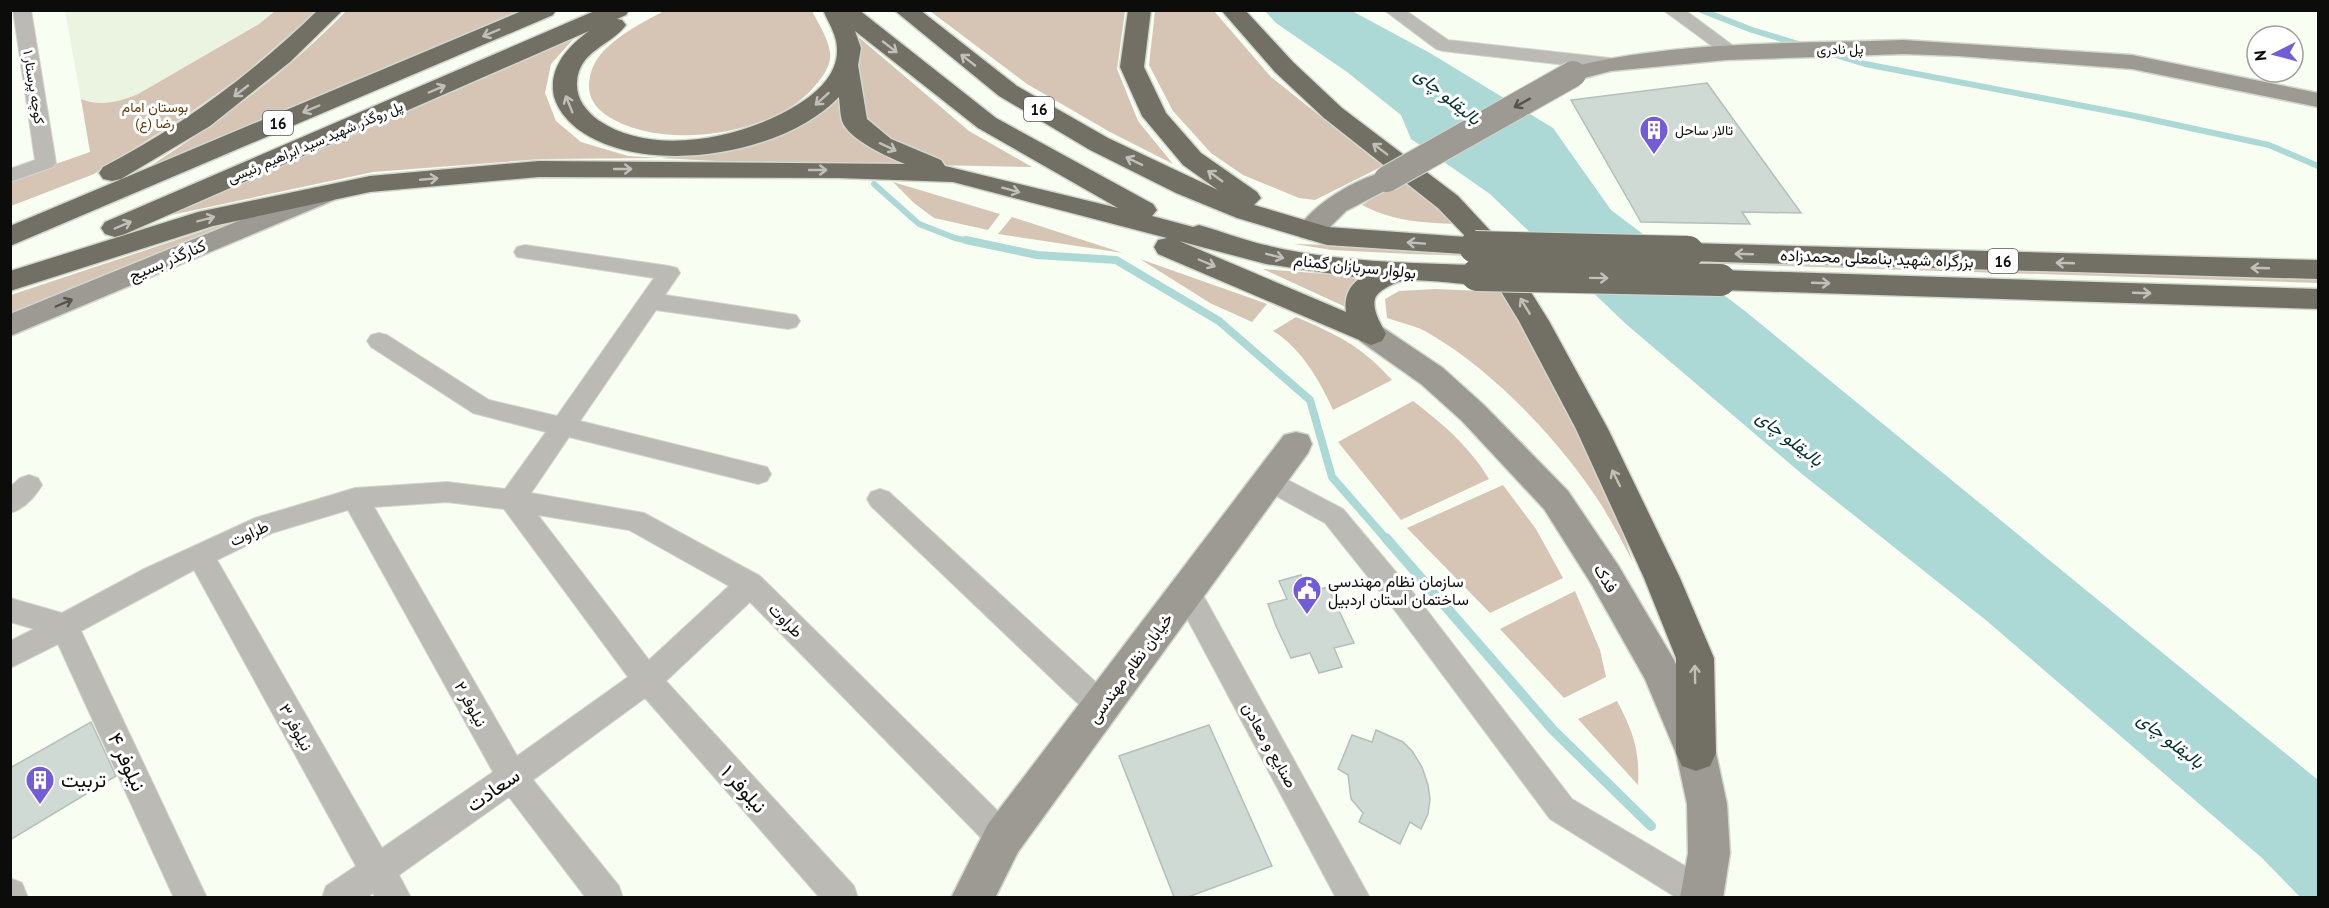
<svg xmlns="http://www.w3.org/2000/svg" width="2329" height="908" font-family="'PT Sans',Vazirmatn,sans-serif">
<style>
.built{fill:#ebf4e1}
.green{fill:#d6c5b5}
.water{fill:#acd8d5}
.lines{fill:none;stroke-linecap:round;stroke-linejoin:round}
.stream-far2{stroke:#acd8d5;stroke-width:6}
.stream-far1{stroke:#acd8d5;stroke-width:8}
.stream{stroke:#acd8d5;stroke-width:10}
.building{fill:#cedad3;stroke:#b3bfb8;stroke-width:1.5}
.street-casing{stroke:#d2d7cd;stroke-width:2}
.secondary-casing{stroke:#d2d7cd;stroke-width:3}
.highway-casing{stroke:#d2d7cd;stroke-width:3}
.street{fill:#bbbab5;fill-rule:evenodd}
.secondary{fill:#9c9a93;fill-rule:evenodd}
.highway{fill:#727065;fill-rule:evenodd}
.secondary-bridge-casing{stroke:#d2d7cd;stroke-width:28;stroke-linecap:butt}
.highway-bridge-casing{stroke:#d2d7cd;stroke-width:34;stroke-linecap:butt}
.secondary-bridge{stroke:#9c9a93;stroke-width:26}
.highway-bridge{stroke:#727065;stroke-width:32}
.oneway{stroke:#c0bfba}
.oneway2{stroke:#54544e}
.labels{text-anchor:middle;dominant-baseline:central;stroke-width:6;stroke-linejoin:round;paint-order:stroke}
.far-street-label{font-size:14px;fill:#0c0d0a;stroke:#fff}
.far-park-label{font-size:14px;fill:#5f3a0f;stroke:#fff}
.far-poi-label{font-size:14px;fill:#0c0d0a;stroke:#fff;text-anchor:start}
.shield{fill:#fff;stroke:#555654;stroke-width:1.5}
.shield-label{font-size:15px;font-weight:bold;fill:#0c0d0a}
.street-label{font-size:16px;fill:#0c0d0a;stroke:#fff}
.poi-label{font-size:16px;fill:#0c0d0a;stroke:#fff;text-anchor:start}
.water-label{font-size:18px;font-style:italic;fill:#04312f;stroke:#fff}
.near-street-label{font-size:20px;fill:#0c0d0a;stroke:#fff}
.near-poi-label{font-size:20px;fill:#0c0d0a;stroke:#fff;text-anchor:start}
</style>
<rect width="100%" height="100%" fill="#f8fef2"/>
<!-- built -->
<path class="built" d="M65 11H275L259 24 138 94 122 101 102 104 81 99Z"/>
<!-- green -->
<path class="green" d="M666 10 812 11C818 23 828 38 830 52 832 66 821 79 813 88 771 137 658 151 606 115 593 106 586 93 590 77 592 64 601 52 611 44 627 30 647 20 666 10Z
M275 11H317L242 76 184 117 94 174 11 206 10 180 90 152 81 99C100 107 120 102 138 94L259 24Z
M346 11H526L138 174C214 125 283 76 346 11Z
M930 11H1125L1117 69 1138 121 1173 164 1110 132 1027 84Z
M1155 11H1214L1271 77 1383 166 1315 200 1299 198 1243 175 1211 153 1173 111 1149 65Z
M855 34 969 131 1032 167 716 161 661 158 542 159 373 172 157 218 576 36 551 64 545 93 556 121 581 142 628 156 661 158 743 147 793 128 830 105 854 76Z
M1402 180 1414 188 1456 224C1424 223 1391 221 1362 205Z
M893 182 1000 214 988 230 934 218 914 203Z
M1012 217 1123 253 998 234Z
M236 220 11 315V295Z
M1294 244 2318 275V283L1410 254 1332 250Z
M1140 259 1259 301 1267 304 1252 322 1210 303Z
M1263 269 1363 277 1350 309Z
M1435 289 1506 292 1604 481 1633 562C1623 543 1613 524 1602 506 1562 443 1494 371 1430 334 1418 326 1401 323 1387 318L1385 299 1399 291Z
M1296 317C1338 335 1361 346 1392 380L1333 410C1320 381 1301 348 1273 331Z
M1413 401C1443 424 1469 446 1489 479L1401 520 1338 442Z
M1503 485 1536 529 1563 578 1490 613 1407 528Z
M1575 591 1600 650 1606 677 1564 698 1500 629Z
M1617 701C1633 731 1640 751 1638 785L1578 719Z"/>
<!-- water -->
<path class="water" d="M1265 11H1352L1430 53 1553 128 1611 210 1745 311 2318 780V897H2300L2262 858 1987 621 1802 474 1626 324 1490 194 1411 139 1401 115 1347 72 1276 23Z"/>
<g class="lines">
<!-- stream-far2 -->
<path class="stream-far2" d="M1701 10 1752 30 1802 45
M1829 53 1865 64 2130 115 2269 145 2318 166
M874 184 919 224 955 238 973 242"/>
<!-- stream-far1 -->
<path class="stream-far1" d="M966 240 1037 255 1116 260 1219 321 1310 400 1332 477 1387 540"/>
<!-- stream -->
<path class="stream" d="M1386 538 1553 730 1651 826"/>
</g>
<!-- building -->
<path class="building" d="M1707 83 1801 213 1742 212 1750 224 1641 222 1571 100Z
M1301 575 1309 592 1328 587 1354 643 1334 648 1342 667 1319 673 1310 653 1291 658 1276 626 1268 604 1287 599 1279 581Z
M91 722 116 776 10 840V768Z
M1209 725 1272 866 1188 897H1174L1119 756Z
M1376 730 1403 742 1412 751 1422 767 1428 785 1430 799 1428 814 1421 829 1410 822 1400 844 1359 822 1363 813 1351 799 1348 775 1338 769 1352 735 1372 742Z"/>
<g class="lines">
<!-- street casing -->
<g class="street-casing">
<path id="street" d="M13 10H31L56 163 53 167 10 182V169L35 160Z
M1384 10H1405L1448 40 1610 58 1617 60 1619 64 1617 68 1610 70 1443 51 1436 49Z
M1663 10H1685L1743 53 1741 57H1727Z
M525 245 669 266 677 268 680 273 665 295 796 315 800 321 796 327 788 329 656 310 580 421 767 467 771 474 767 481 758 484 569 437 531 493 644 513 760 576 1014 827 1019 838 1014 849 1003 853 992 849 750 602 666 681 854 886 858 898H820L645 698 533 780 619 886 623 898H586L509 797 399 875 411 898H375L373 893 367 898H322L326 886 356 866 194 570 81 631 207 898H174L58 644 10 668V641L34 629 10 622V598L62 613 144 569 255 518 355 488 447 482 505 489 546 432 473 413 371 347 367 341 371 335 379 333 387 335 489 400 557 416 654 278 517 257 514 252 517 247ZM447 502 504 509 628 677 517 756 374 507ZM348 510 493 772 382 848 217 560 272 533ZM538 515 629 530 729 586 649 660Z
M1269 470 1343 509 1416 596 1572 799 1714 883 1719 894 1717 898H1677L1550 819 1396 612 1325 523 1260 487 1256 480 1260 473Z
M29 475 38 478 42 485C35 497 24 509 10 513V487L20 478Z
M880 489 889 492 1113 698 1117 707 1113 716 1102 720 1091 716 871 506 867 499 871 492Z
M1187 580 1197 584 1370 898H1336L1173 592 1177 584Z
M10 878 22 883 28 898H10Z"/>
</g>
<!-- secondary casing -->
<g class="secondary-casing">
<path id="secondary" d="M1903 40 2132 55 2318 93V107L2132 69 1958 56 1903 54 1726 60 1611 71 1573 81 1564 79 1561 74 1564 69C1673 40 1791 44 1903 40Z
M1387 171 1396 173 1400 179 1396 185 1346 211 1320 237 1310 240 1300 237 1296 231C1314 203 1355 179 1387 171Z
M324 186 334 188 338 194 334 200 10 336V314Z
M1371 323 1382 327 1443 368 1484 405 1568 491 1618 565 1674 660 1716 753 1727 804 1730 853 1723 898H1680L1688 853 1687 804 1676 753 1645 679 1592 585 1544 509 1462 421 1421 384 1360 341 1356 334 1360 327Z
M1296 432 1308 435 1312 444 1308 453 1018 852 995 898H951L988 824 1284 435Z"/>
</g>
<!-- highway casing -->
<g class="highway-casing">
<path id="highway" d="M318 10H343L290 62 210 126 121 179 112 181 103 179 99 173 103 167C183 126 253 73 318 10Z
M524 10H556L553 15 10 246V226Z
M597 10H629L626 15 617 19 622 20 626 25C611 46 579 50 577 82 576 98 585 110 598 120 653 158 744 138 797 105 817 93 838 74 837 49 837 35 828 22 823 10H859L996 118 1153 204 1157 210 1152 216 1193 227 1199 225C1221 231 1243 240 1265 245 1334 262 1406 263 1477 265L1487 268 1479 255 1327 245 1237 218 1176 193 1090 150 999 96 894 10H920L1017 86 1108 138 1218 190 1183 165 1142 116 1120 67 1128 10H1151L1144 67 1166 113 1201 153 1257 192 1261 198 1254 205 1328 227 1466 237 1438 208 1324 118 1275 72 1221 10H1245L1293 62 1342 108 1458 196 1497 238 1549 321 1608 429 1680 578 1714 658 1716 753 1710 766 1696 771 1682 766 1676 753V658L1644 578 1576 429 1519 321 1491 275 1487 282 1477 285C1458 284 1418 278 1402 281 1394 283 1377 291 1375 299 1372 310 1381 324 1386 334L1382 341 1371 345 1158 254 1154 247 1158 240 1167 238 953 182 838 178 539 177 370 192 213 226 10 291V271L198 212 370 176 539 161 905 164C888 157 849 140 842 121 840 114 840 105 839 97 784 155 646 178 579 130 567 121 554 106 553 90 551 64 570 45 589 31L125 234 115 237 105 234 101 228 105 222ZM855 31 978 128 1118 208 945 166 941 160 891 139 867 119 858 65 861 48ZM1179 241 1266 264 1360 278C1348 287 1344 298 1346 312Z
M1688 243 2318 260V279L1688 261 1678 259 1674 252 1678 245Z
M1720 270 2318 289V309L1720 290 1710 287 1705 280 1710 273Z"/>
</g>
<!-- street -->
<use href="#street" class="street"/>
<!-- secondary -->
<use href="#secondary" class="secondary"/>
<!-- highway -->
<use href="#highway" class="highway"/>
<!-- secondary-bridge casing -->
<g class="secondary-bridge-casing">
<path id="secondary-bridge" d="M1387 179 1573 74"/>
</g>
<!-- highway-bridge casing -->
<g class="highway-bridge-casing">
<path id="highway-bridge" d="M1475 247 1688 252
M1477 275 1720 280"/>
</g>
<!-- secondary-bridge -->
<use href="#secondary-bridge" class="secondary-bridge"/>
<!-- highway-bridge -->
<use href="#highway-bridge" class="highway-bridge"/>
</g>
<!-- one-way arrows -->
<defs><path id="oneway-shaft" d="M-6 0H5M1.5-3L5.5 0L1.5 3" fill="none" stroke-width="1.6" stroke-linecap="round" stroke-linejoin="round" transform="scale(1.5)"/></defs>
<g class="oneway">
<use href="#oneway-shaft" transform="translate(491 33) rotate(157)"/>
<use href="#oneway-shaft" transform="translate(890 47) rotate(38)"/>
<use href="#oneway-shaft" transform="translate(968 60) rotate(-142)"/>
<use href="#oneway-shaft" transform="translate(437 89) rotate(-23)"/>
<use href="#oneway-shaft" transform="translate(241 91) rotate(142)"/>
<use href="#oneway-shaft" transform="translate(822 99) rotate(138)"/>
<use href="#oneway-shaft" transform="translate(569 104) rotate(-112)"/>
<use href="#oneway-shaft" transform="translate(311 109) rotate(157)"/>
<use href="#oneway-shaft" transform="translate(888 147) rotate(25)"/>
<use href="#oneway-shaft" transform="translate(1380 149) rotate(-143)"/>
<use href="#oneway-shaft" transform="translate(1134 161) rotate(-154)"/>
<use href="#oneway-shaft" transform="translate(623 169)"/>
<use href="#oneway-shaft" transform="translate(818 170)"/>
<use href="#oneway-shaft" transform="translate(1215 176) rotate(-144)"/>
<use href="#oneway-shaft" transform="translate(429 179) rotate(-5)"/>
<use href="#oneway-shaft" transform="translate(1011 190) rotate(15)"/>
<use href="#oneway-shaft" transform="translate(206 219) rotate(-15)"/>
<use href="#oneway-shaft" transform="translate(123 225) rotate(-23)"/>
<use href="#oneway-shaft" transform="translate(1416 243) rotate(-176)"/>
<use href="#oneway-shaft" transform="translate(1744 254) rotate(-178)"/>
<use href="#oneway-shaft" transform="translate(1275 256) rotate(14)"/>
<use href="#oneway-shaft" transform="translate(1207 263) rotate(23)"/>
<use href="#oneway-shaft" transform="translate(2065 263) rotate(-178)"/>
<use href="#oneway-shaft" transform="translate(2260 268) rotate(-178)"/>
<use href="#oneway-shaft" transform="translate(1599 278) rotate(1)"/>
<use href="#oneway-shaft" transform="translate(1821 283) rotate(2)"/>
<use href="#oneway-shaft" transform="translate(2142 293) rotate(2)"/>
<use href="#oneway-shaft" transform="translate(1525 306) rotate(-121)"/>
<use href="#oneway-shaft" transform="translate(1616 478) rotate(-116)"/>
<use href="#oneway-shaft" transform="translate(1695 674) rotate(-91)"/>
</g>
<g class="oneway2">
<use href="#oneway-shaft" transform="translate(1522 103) rotate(151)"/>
<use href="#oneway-shaft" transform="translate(64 303) rotate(-23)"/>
</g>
<!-- icons -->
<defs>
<g id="building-pin" transform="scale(1.5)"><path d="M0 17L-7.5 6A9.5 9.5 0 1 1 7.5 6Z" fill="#725cd7" stroke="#fff"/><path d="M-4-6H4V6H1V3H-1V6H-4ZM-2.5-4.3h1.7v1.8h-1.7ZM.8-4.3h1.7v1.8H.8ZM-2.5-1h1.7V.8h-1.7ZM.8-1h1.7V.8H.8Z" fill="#fff"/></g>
<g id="civic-pin" transform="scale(1.5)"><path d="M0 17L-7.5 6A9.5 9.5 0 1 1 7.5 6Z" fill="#725cd7" stroke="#fff"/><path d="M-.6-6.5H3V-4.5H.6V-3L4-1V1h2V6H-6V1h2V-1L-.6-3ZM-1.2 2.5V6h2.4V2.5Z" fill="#fff"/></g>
</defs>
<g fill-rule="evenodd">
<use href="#building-pin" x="1654" y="130"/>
<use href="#civic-pin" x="1307" y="590"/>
<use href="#building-pin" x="40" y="780"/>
</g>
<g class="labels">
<!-- far-street labels -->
<g class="far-street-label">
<text transform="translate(1840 49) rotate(-1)">پل نادری</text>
<text transform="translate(34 87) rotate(81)">کوچه پرستار ۱</text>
<text transform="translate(315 142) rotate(-23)">پل روگذر شهید سید ابراهیم رئیسی</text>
</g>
<!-- far-park labels -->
<g class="far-park-label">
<text x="155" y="107">بوستان امام<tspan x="155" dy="16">رضا (ع)</tspan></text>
</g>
<!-- far-poi labels -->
<g class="far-poi-label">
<text x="1675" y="130">تالار ساحل</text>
</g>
<!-- shield labels -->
<g class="shield">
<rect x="1024" y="97" width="30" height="24" rx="4.5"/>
<rect x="263" y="111" width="30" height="24" rx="4.5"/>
<rect x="1988" y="249" width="30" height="24" rx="4.5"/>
</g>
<g class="shield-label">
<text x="1039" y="109">16</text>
<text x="278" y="123">16</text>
<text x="2003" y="261">16</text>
</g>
<!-- street labels -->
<g class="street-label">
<text transform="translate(1877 258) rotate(2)">بزرگراه شهید بنامعلی محمدزاده</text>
<text transform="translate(167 260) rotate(-23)">کنارگذر بسیج</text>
<text transform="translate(1355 266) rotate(6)">بولوار سربازان گمنام</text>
<text transform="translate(249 533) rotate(-24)">طراوت</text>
<text transform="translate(1606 578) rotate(59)">فدک</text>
<text transform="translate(786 620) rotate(45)">طراوت</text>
<text transform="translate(1130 668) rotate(-54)">خیابان نظام مهندسی</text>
<text transform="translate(471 704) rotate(61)">نیلوفر ۲</text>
<text transform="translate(296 727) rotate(61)">نیلوفر ۳</text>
<text transform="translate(1270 745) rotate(61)">صنایع و معادن</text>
</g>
<!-- poi labels -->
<g class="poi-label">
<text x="1328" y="581">سازمان نظام مهندسی<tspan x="1328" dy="18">ساختمان استان اردبیل</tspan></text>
</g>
<!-- water labels -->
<g class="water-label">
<text transform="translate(1448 96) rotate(39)">بالیقلو چای</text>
<text transform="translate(1790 438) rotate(38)">بالیقلو چای</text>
<text transform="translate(2171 740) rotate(38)">بالیقلو چای</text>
</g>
<!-- near-street labels -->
<g class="near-street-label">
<text transform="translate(127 762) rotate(65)">نیلوفر ۴</text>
<text transform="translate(744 789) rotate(48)">نیلوفر ۱</text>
<text transform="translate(493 790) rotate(-35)">سعادت</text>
</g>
<!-- near-poi labels -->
<g class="near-poi-label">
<text x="61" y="780">تربیت</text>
</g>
</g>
<!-- border -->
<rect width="2329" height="908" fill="none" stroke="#0c0d0a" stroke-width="24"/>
<!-- north arrow -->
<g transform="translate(2275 54) rotate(264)"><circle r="28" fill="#ffffff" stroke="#9e9e9d" stroke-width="1.5"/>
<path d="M0-4.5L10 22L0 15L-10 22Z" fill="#725cd7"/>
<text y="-9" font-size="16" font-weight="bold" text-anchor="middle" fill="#0c0d0a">N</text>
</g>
</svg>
